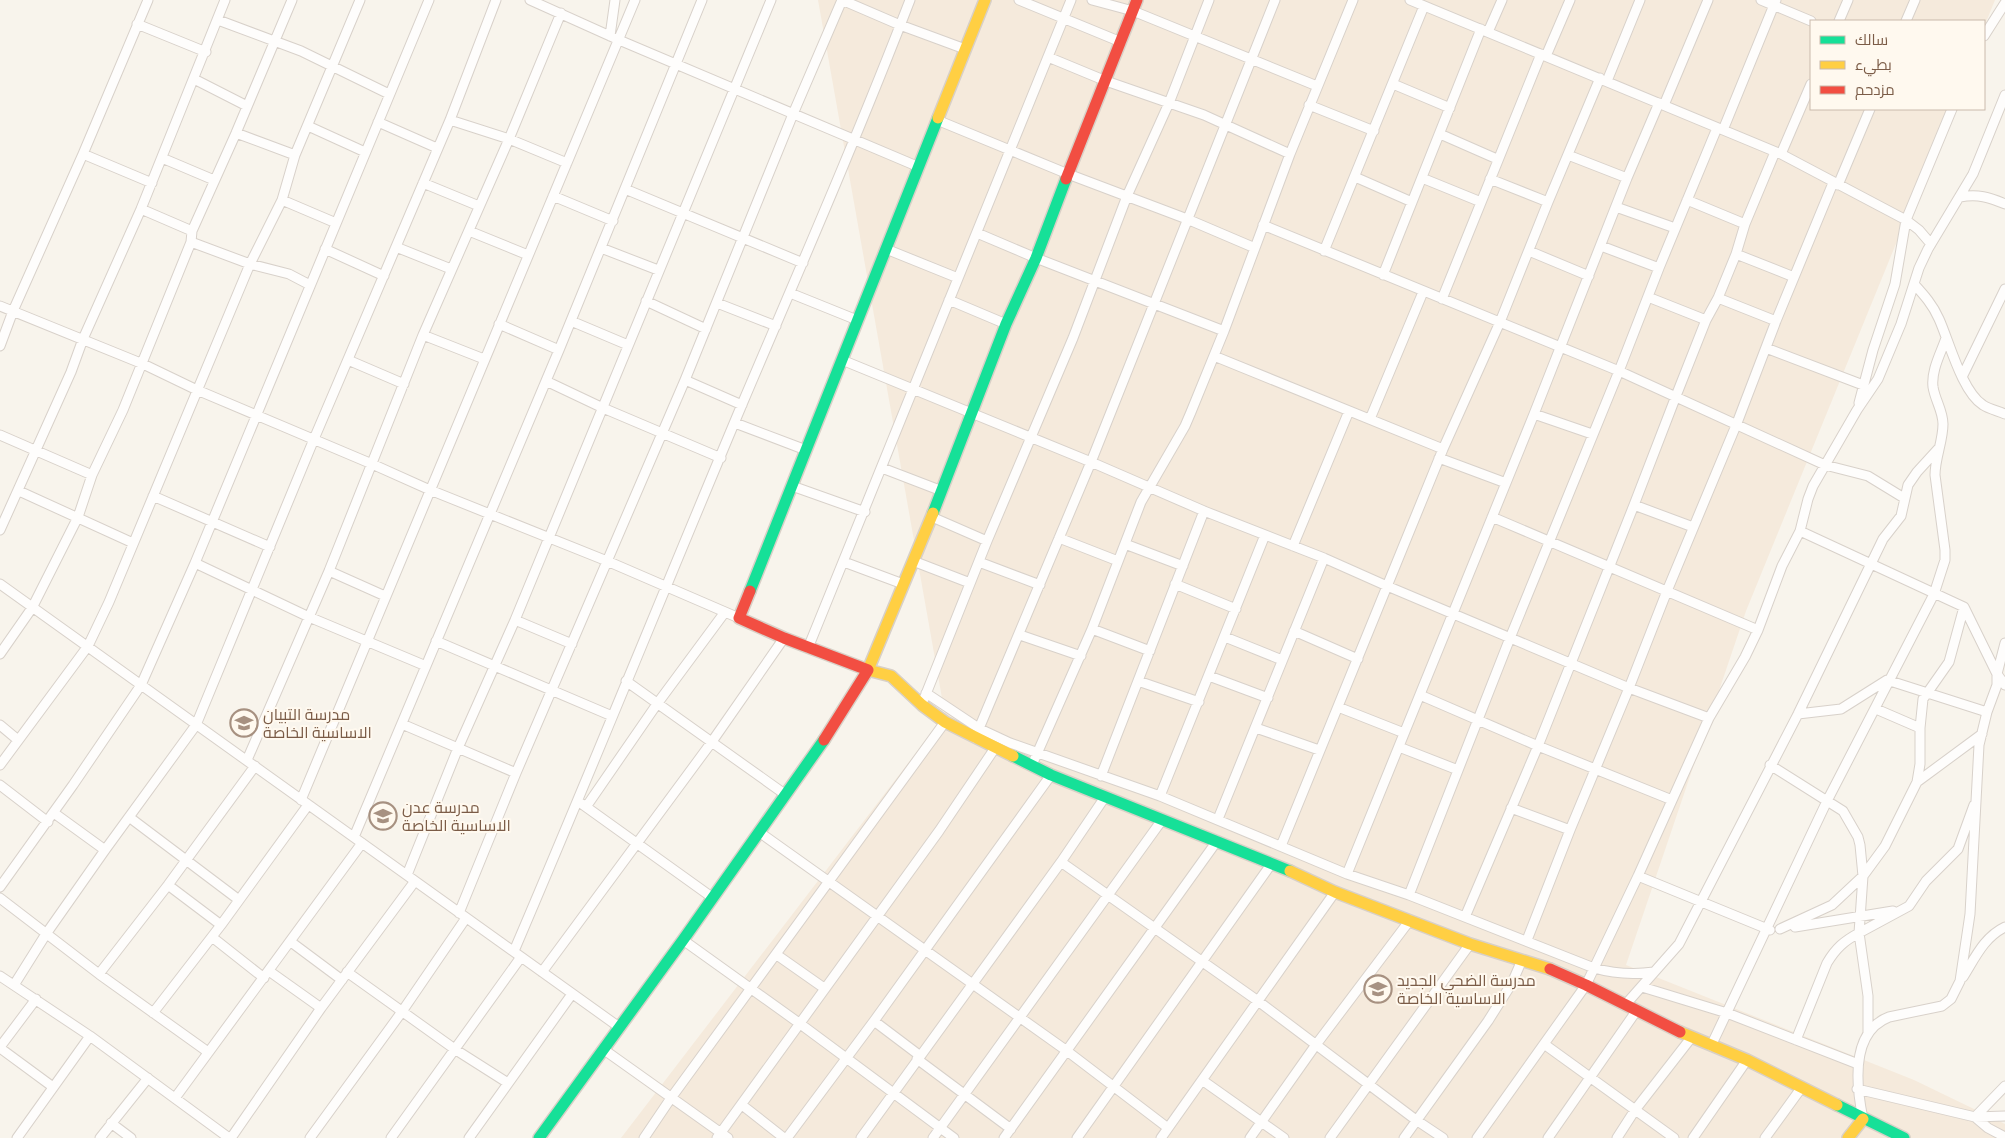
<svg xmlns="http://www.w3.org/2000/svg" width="2005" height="1138" font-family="'Roboto Condensed',Cairo,sans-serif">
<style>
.residential{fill:#f5eadc}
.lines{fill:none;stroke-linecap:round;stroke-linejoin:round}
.street-casing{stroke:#d8d1ca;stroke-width:11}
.fast-casing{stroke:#d8d0c7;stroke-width:14}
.slow-casing{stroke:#d8d0c7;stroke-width:14}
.jam-casing{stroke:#d8d0c7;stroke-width:14}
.street{stroke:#fefdfc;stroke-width:9}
.fast{stroke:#16e098;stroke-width:11}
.slow{stroke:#ffcf43;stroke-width:11}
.jam{stroke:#f24e42;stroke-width:11}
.labels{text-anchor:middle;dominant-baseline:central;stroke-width:4;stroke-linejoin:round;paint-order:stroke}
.poi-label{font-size:16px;fill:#7b5c47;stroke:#fff9ef;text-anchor:start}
</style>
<rect width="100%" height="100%" fill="#f8f4ec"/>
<!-- residential -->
<path class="residential" d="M818 0H1995L1984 27V21H1811V109H1951L1746 611 1626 965 1914 1080 2005 1124V1138H621L945 715Z"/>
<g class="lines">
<!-- street casing -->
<g class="street-casing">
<path id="street" d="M530 0 619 40 919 167
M842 0 900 25 965 49
M1019 0 1121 42
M1092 0 1133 11 1317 86
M1410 0 1781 154 1906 220 1919 230 1931 244
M1761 0 1811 21
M218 20 301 51 389 94
M1839 21 1848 0
M1906 21 1915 0
M137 24 206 52
M1488 32 1502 0
M610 36 615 0
M1984 36 2005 3
M1546 56 1570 0
M1048 57 1106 81 1204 115 1290 154
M194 79 247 106
M1607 81 1640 0
M1393 84 1450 108
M1309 105 1374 131
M1664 105 1708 0
M450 120 509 139 567 163
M937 120 1068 174 1187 219 1255 248
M378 122 437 148
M308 126 365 152
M1723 130 1776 0
M236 133 295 155
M1440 134 1497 159
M83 154 152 183
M1781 154 1811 84
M1568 155 1627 178
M162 158 214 180
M1355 177 1412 202
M1422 178 1481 202
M1490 179 1548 202
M423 183 479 206
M1838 185 1870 109
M625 189 803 263
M553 196 613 221
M1960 197C1978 194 1989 197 2005 204
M282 200 336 223
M1687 200 1745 224
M1616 207 1675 228
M141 209 192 231
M1263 225 1619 371 1825 465 1868 476 1904 498
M469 231 528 255
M977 233 1036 258 1224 331
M191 242 250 264 289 274 310 285
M1601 246 1659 268
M396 247 451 269
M601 248 658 270
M325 249 384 276
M886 249 958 278
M1324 251 1424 6
M1529 251 1589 276
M1736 254 1794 277
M1383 275 1481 29
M1914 284C1924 295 1933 305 1939 319 1949 341 1962 392 1983 405 1989 409 1998 411 2005 414
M790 293 857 320
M1648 297 1706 320
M1718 298 1776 321
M1442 299 1541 54
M949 300 1006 324
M646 301 706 329
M717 303 776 326
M0 306 143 364 197 390 372 464 430 490 607 561 739 618
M571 321 628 345
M499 324 559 350
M423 335 484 359
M0 346 13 311 83 154 148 0
M1766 348 1863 385
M1214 356 1443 449
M348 360 404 384
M842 360 1091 462 1204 511 1324 558 1387 586 1629 688 1709 718
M1963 375 2005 289
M685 380 742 405
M546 381 603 408 721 458
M1859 403 1873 350 1895 284 1906 220 1952 109
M1534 414 1592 434
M1370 419 1423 292
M735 423 806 450
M0 435 92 475
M1439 458 1506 483
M882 468 942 491
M792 486 865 512
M19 491 133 543
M153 496 270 547
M1634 505 1693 527
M932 517 987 541
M1492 517 1758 630
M0 530 71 372 83 339 141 209 225 0
M1800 531 1964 607 1997 674 2005 685
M1059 538 1118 561
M1125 544 1183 566
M1293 546 1349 411
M913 561 970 583
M844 562 903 584
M979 562 1040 585
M195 563 309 617 426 666
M329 571 385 596
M0 584 619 1027
M1175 584 1236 609
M515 620 572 644
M1092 629 1150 651
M1294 631 1358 659
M1020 635 1081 656
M1225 637 1282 660
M436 641 612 716
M808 648 1071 0
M0 654 32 608 78 517 92 475 123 410 191 242 192 231 236 133 292 0
M1209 676 1268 698
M626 681 786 795
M1138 681 1199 702
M926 693 980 729 1010 743 1160 796 1347 874 1409 895 1594 968C1615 974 1633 975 1654 972
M1420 695 1538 746 1672 800
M924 699 987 541 1073 338 1127 196 1169 103 1209 0
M1338 707 1404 733
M1876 709 1920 728
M1798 714 1841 709 1887 680 1987 712
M402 724 516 773
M0 725 18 740
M1256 728 1319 750
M975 738 1091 462 1275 0
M1399 747 1458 770
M247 760 329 571 423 335 509 139 561 13
M0 765 88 646 109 602 250 264 282 200 295 155 360 0
M1032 765 1092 629 1141 502 1185 426 1191 412 1224 331 1290 154 1353 0
M1770 765 1843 811 1858 837 1860 845 1863 876 1859 933C1844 941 1836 948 1827 963L1796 1040
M1101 776 1204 511
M1917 782 1982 734
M0 785 48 822
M1160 796 1265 535
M301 800 635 0
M582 804 713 898
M586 807 657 704 725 612
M1511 808 1570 830
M54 813 105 850
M129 817 239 900
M1218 819 1324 558
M759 832 1067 1051 1168 1128
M354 837 559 350 702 0
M1281 846 1443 449 1500 322 1548 202 1600 78
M1061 862 1258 1001 1416 1120 1443 1138
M1347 874 1534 414 1627 178 1659 103
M407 875 458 748 515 620 771 0
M1638 876 1770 930
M168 885 221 925
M0 887 73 785 141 685 195 563 429 0
M1409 895 1510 638 1619 371 1659 268 1717 128
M0 898 99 974 208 1052
M459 913 516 773 685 380 793 114 842 0
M1465 917 1538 746 1634 505 1676 396 1706 320 1718 298 1736 254 1745 224 1775 152
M1795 927 1893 911
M1780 929 1832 905 1863 876 1885 846 1917 782 1920 764V728L1923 699 1949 662 1964 607
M212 937 264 978
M683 940 799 1023 954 1138
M1527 940 1570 830 1629 688 1667 591 1737 423 1776 321 1833 183
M291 942 342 980
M514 951C592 769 666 585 743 402 800 268 858 135 910 0
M777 955 824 988
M269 971 321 1008
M347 972 456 1050 508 1083
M542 972 711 743 784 638
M99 974 168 885 255 766
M0 976 90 1036 229 1138
M1963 977C1975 958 1984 937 2005 927
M14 985 46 934 105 850 196 725 314 439 450 120 496 0
M1642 987 1727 1013 1858 1064
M1626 1004 1679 944 1798 714 1883 539 1901 516 1908 485 1917 472 1938 449
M153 1013 221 925 308 805
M874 1021 919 1055
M1868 1033V996L1859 933 1909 906 1926 881 1958 849 1974 805
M1544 1044 1674 1138
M1711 1046 1827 801 1934 594 1945 560V550L1935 475C1935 458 1943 441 1943 424 1943 411 1935 400 1933 387 1931 370 1941 353 1946 338
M0 1047 36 999
M0 1048 53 1087
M603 1049 728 1138
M917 1059 1011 1129
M1202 1080 1284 1138
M2005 1086 1975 1117 1988 1128 2005 1137
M1857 1089 1975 1117 2005 1116
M175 1098 362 843
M742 1105 784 1138
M1863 1119C1856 1085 1850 1032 1889 1017L1942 1006 1951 999 1960 981 1970 914 1979 745 1987 712 1997 685V674L2005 643
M111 1123 131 1138
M17 1138 90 1036
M100 1138 148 1078
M231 1138 321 1008 415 881
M310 1138 401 1013 466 918
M391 1138 521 957
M469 1138 572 994
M644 1138 671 1098 945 722
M717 1138 939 831 995 748
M787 1138 874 1021 1051 775
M861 1138 1061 862 1105 797
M933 1138 1162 820
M1004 1138 1217 841
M1077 1138 1272 863
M1161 1138 1335 892
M1250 1138 1315 1046 1410 920
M1330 1138 1470 944
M1404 1138 1488 1021 1512 983 1522 960
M1477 1138 1586 985 1638 876 1709 718 1745 657 1758 630 1782 566 1800 531 1808 499 1813 486 1857 410 1878 379 1901 324 1919 268 1928 249 1973 174 2005 95
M1548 1138 1637 1010
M1617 1138 1635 1110 1691 1038
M1693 1138 1747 1060
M1765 1138 1802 1087"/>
</g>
<!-- fast casing -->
<g class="fast-casing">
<path id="fast" d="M933 513 1006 324 1036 258 1066 179
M750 591 938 118
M1013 756 1051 775 1290 871
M1837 1105 1904 1138
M539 1138 683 940 824 740"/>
</g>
<!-- slow casing -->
<g class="slow-casing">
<path id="slow" d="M938 118 985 0
M933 513 868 670 891 676 922 705 945 722 1013 756
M1290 871 1335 892 1470 944 1550 969
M1680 1032 1747 1060 1837 1105
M1848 1138 1863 1119"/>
</g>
<!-- jam casing -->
<g class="jam-casing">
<path id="jam" d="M1066 179 1137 0
M750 591 739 618 784 638 868 670 824 740
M1550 969 1586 985 1680 1032"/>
</g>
<!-- street -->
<use href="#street" class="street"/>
<!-- fast -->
<use href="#fast" class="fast"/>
<!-- slow -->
<use href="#slow" class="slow"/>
<!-- jam -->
<use href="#jam" class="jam"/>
</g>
<!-- icons -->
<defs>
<g id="school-ring" transform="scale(1.4375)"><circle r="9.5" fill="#fff9ef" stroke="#a79181" stroke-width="1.5"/><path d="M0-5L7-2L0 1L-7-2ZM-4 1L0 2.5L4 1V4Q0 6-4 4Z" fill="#a79181"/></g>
</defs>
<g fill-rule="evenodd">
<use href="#school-ring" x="244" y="723"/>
<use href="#school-ring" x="383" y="816"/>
<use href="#school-ring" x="1378" y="989"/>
</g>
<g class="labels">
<!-- poi labels -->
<g class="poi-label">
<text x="263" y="714">مدرسة التبيان<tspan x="263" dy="18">الاساسية الخاصة</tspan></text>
<text x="402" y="807">مدرسة عدن<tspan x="402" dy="18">الاساسية الخاصة</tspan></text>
<text x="1397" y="980">مدرسة الضحي الجديد<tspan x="1397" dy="18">الاساسية الخاصة</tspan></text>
</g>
</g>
<!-- legend -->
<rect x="1810" y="20" width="175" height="90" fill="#fff9ef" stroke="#cabaac"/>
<rect x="1820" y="36" width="25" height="8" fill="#16e098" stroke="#cabaac"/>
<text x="1855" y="45" font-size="15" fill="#7b5c47">سالك</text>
<rect x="1820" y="61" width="25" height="8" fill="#ffcf43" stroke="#cabaac"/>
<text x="1855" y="70" font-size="15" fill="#7b5c47">بطيء</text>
<rect x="1820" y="86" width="25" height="8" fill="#f24e42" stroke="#cabaac"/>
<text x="1855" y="95" font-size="15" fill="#7b5c47">مزدحم</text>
</svg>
